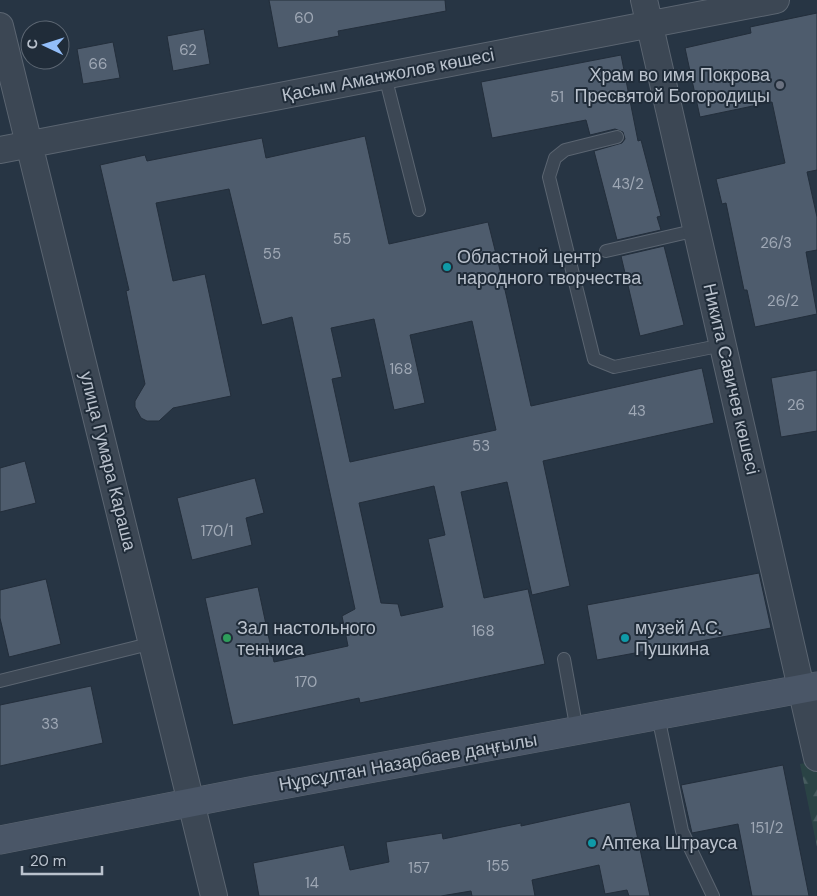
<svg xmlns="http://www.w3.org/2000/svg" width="817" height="896" font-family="'DM Sans',sans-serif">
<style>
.forest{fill:url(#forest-firs)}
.building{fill:#4e5c6d;stroke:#232e3b;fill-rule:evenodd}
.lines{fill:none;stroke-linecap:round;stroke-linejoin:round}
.lane-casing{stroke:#5b6571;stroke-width:14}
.street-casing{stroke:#5b6571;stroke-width:28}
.secondary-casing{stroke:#5b6571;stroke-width:29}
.lane{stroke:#3c4754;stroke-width:12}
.street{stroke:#3c4754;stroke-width:26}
.secondary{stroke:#4a5667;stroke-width:28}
.worship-dot{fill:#6b7280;stroke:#202c39;stroke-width:2}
.culture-dot{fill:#0f9aa8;stroke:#202c39;stroke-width:2}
.leisure-dot{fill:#2e9e5b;stroke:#202c39;stroke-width:2}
.labels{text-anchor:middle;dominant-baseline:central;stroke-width:4;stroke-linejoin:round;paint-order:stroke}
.number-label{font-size:15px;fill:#9fa8b5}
.street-label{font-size:18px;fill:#bac2cd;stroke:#202c39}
.poi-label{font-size:18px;fill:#bac2cd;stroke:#202c39;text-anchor:start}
</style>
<defs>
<pattern id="forest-firs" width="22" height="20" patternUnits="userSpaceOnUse" patternTransform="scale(1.25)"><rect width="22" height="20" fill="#2a4345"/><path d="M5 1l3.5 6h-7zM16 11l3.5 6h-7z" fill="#475c5f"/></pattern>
</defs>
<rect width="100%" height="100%" fill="#273544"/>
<!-- forest -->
<path class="forest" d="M817 761V847L800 764Z"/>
<!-- building -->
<path class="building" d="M269 0H445L446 11 338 31 339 36 278 48Z
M817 13V170L807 172 817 217V250L806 252 817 314 755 327 747 290H744L726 203 722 204 716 179 785 163 772 102 700 117 685 48 751 33 750 27Z
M204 29 210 64 173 71 167 36Z
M113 42 120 78 83 84 77 49Z
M621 55 638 141 641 140 661 216 657 217 661 230 617 240 594 151 622 143 625 139 623 132 615 129 590 135 586 120 492 138 481 82Z
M365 136 389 244 488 222 505 290 531 406 702 368 714 423 543 461 570 586 532 595 507 482 461 492 484 598 528 589 545 664 360 703 359 698 233 725 205 598 258 587 274 662 348 646 342 616 355 609 292 317 262 325 229 189 156 203 173 281 205 274 231 396 173 408 159 421H147L141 418 135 407V401L145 384 126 291 129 290 100 165 145 155 147 161 262 138 266 158ZM374 319 394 410 425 403 410 335 472 321 496 430 350 462 332 379 342 377 331 328ZM434 486 445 535 428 539 443 607 401 616 398 604 381 603 359 503Z
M664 246 684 325 640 336 621 256Z
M817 370V431L781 437 771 378Z
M25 461 36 503 0 512V468Z
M255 478 264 513 246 518 252 545 192 560 177 498Z
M759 573 771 628 597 660 587 605Z
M46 579 61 644 9 657 0 618V590Z
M91 686 103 743 0 766V705Z
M783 765 809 896H752L738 824 692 833 681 785Z
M630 802 650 896H629L627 890 605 894 599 865 532 880 535 896H472L471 891 441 896H259L253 863 344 845 350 870 389 862 386 842 442 833 443 839 521 823V826Z"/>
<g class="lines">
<!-- lane casing -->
<g class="lane-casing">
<path id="lane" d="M385 76 419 210
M617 137 565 150 555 158 549 177 594 359 614 367 723 345
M606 251 697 230
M564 659 577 731
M0 681 153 643
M658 716 682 831 713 896"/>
</g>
<!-- street casing -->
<g class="street-casing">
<path id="street" d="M644 0 817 758
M0 26 214 896
M0 150 776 0"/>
</g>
<!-- secondary casing -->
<g class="secondary-casing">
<path id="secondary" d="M0 840 255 790 817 686"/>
</g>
<!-- lane -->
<use href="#lane" class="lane"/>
<!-- street -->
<use href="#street" class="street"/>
<!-- secondary -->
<use href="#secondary" class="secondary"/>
</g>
<!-- markers -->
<circle class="worship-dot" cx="780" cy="85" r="5"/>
<g class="culture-dot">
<circle cx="447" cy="267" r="5"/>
<circle cx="625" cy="638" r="5"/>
<circle cx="592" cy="843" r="5"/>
</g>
<circle class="leisure-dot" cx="227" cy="638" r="5"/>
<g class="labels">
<!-- number labels -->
<g class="number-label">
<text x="304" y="18">60</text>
<text x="188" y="50">62</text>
<text x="98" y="64">66</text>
<text x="557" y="97">51</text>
<text x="628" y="184">43/2</text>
<text x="342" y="239">55</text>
<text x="776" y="243">26/3</text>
<text x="272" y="254">55</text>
<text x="783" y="301">26/2</text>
<text x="401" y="369">168</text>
<text x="796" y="405">26</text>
<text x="637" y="411">43</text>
<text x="481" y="446">53</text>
<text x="217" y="531">170/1</text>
<text x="483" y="631">168</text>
<text x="306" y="682">170</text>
<text x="50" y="724">33</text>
<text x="767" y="828">151/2</text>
<text x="498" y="866">155</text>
<text x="419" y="868">157</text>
<text x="312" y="883">14</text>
</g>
<!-- street labels -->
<g class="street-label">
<text transform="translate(388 75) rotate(-11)">Қасым Аманжолов көшесі</text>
<text transform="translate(731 379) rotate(77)">Никита Савичев көшесі</text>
<text transform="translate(108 461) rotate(76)">улица Гумара Караша</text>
<text transform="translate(408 762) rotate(-10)">Нұрсұлтан Назарбаев даңғылы</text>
</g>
<!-- poi labels -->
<g class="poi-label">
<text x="770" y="75" text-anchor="end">Храм во имя Покрова<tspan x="770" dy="21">Пресвятой Богородицы</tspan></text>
<text x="457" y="257">Областной центр<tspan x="457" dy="21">народного творчества</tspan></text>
<text x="237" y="628">Зал настольного<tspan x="237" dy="21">тенниса</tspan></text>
<text x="635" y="628">музей А.С.<tspan x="635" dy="21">Пушкина</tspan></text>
<text x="602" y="843">Аптека Штрауса</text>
</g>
</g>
<!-- north arrow -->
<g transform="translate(45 45) rotate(274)"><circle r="24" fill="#202c39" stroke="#5e6874"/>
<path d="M0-4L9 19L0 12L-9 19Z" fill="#93bef9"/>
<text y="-8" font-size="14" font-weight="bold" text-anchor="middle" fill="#bac2cd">С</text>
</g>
<!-- scale -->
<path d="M22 866v8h80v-8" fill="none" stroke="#bac2cd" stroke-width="2.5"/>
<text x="30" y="866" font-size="15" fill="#bac2cd" stroke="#202c39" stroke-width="4" paint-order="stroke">20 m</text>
</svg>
